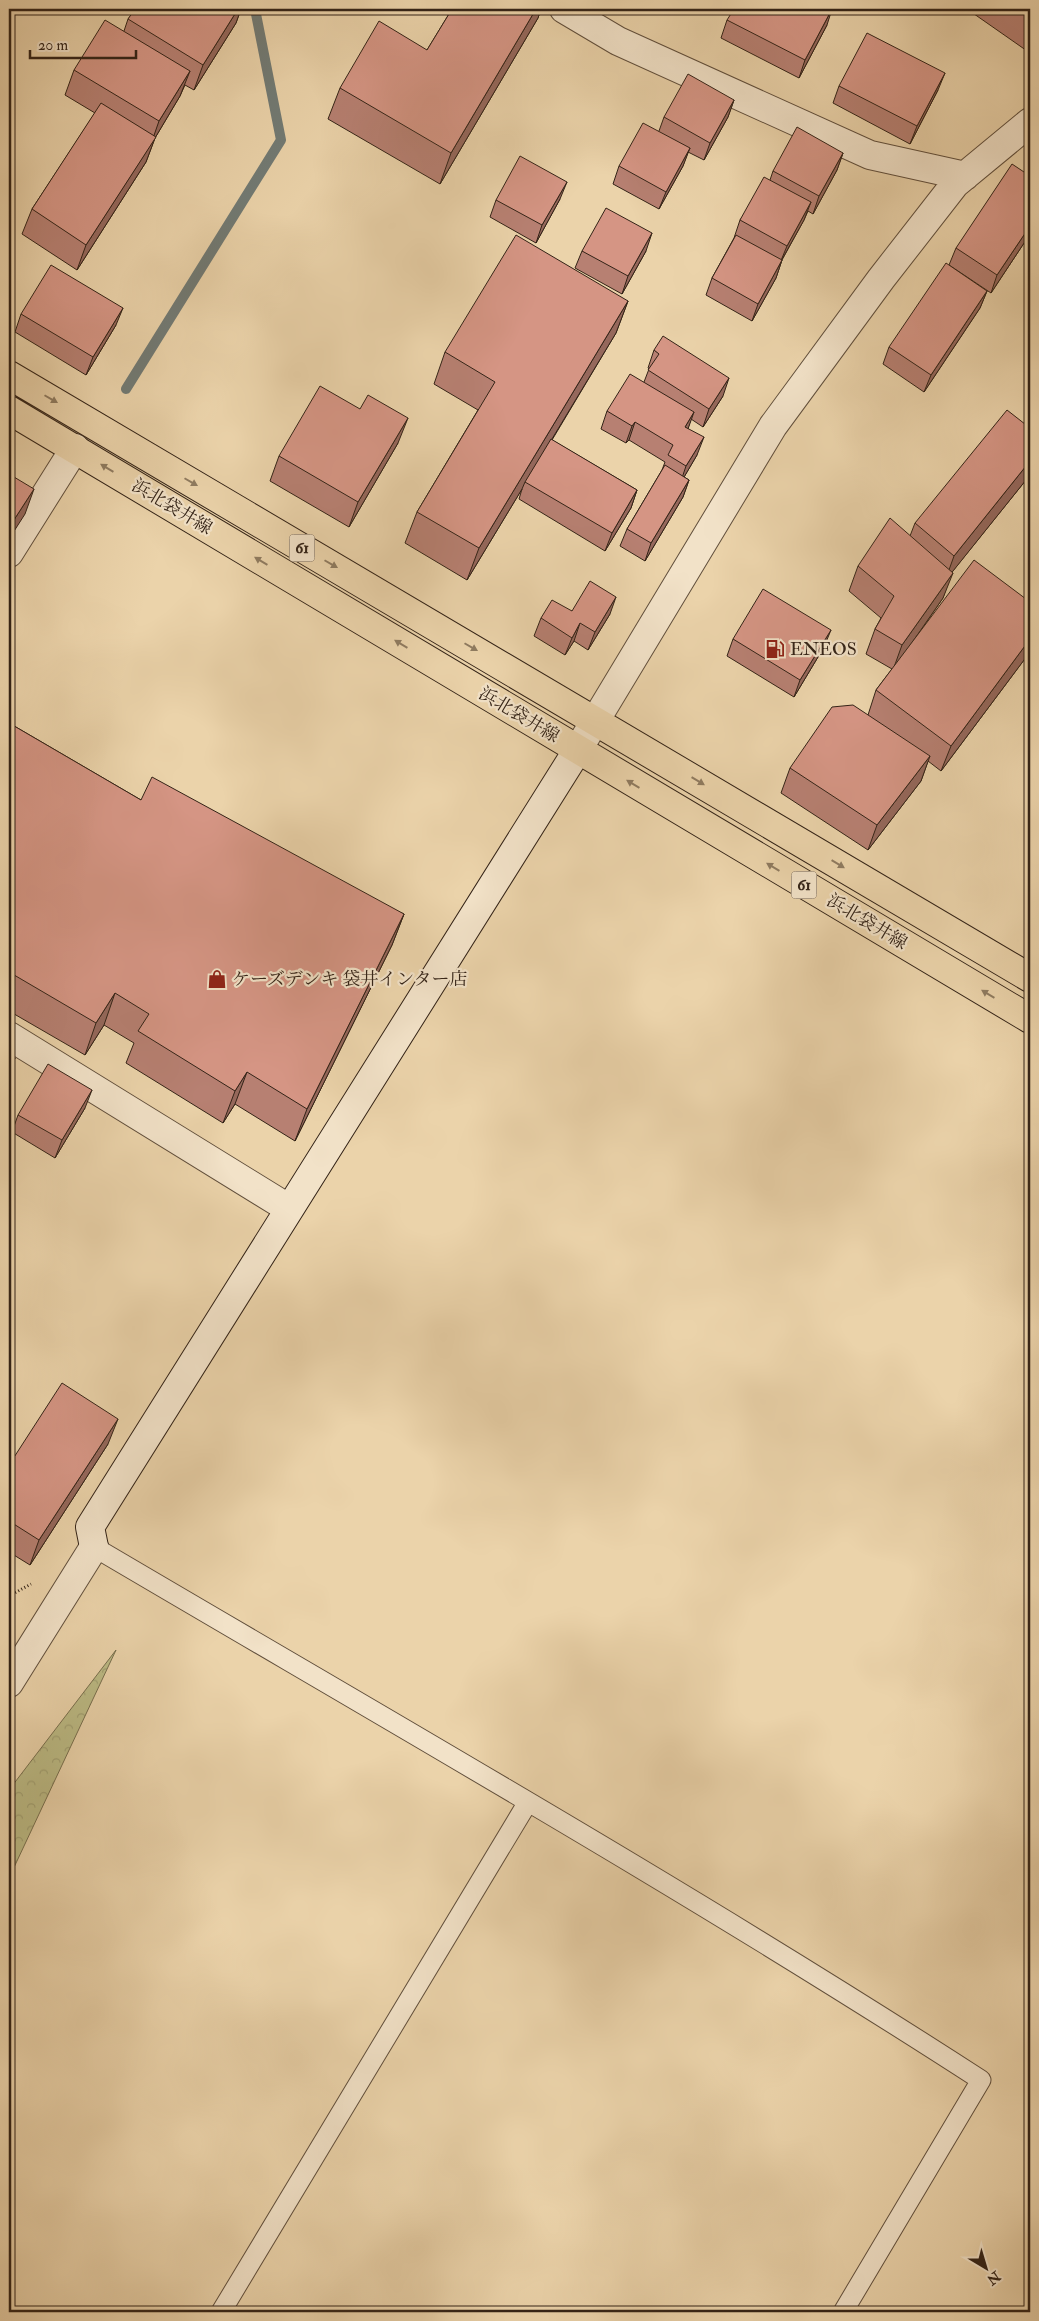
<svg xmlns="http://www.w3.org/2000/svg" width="1039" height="2321" font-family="'IM FELL Double Pica','Noto Serif JP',serif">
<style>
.forest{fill:url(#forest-crowns);stroke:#786f4e}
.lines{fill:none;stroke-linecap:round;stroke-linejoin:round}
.stream{stroke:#727b75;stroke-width:10}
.lane-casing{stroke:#614f3c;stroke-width:21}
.street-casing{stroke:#614f3c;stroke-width:30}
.secondary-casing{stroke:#332317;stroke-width:30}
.primary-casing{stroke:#332317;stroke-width:30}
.path{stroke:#332317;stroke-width:3;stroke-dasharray:1 2.5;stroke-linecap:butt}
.lane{stroke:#f2e2c8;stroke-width:19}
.street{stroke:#f2e2c8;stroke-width:28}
.secondary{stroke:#f2e2c8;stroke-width:28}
.primary{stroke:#ebd3aa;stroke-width:28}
.wall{fill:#b78072;stroke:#332317}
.shaded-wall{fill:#95685c;stroke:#332317}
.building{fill:#d59584;stroke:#332317}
.oneway{fill:#8f7b60}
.labels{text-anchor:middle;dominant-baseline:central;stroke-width:4.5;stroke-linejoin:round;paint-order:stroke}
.shield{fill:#f2e2c8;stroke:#6c5c4c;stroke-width:1}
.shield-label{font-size:16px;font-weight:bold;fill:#332317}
.street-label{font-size:18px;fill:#332317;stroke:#f2e2c8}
.poi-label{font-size:18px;fill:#332317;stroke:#f2e2c8;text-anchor:start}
</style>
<defs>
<pattern id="forest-crowns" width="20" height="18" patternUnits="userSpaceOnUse" patternTransform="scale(1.25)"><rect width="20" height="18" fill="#bcbb85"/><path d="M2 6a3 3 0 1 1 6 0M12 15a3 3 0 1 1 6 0" fill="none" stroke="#a2a072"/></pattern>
</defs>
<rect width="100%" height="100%" fill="#ebd3aa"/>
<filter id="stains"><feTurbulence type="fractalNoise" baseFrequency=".004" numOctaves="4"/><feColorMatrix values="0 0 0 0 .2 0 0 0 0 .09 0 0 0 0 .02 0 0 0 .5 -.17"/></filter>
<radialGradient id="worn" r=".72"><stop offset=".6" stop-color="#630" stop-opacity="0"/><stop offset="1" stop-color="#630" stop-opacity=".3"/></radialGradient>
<!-- forest -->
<path class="forest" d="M116 1650 9 1878V1790Z"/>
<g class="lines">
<!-- stream -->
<path class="stream" d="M126 389 281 140 255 9"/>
<!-- lane casing -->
<g class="lane-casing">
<path id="lane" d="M94 1547C391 1722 692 1893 981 2080L843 2312
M221 2312 528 1802"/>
</g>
<!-- street casing -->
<g class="street-casing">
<path id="street" d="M564 9 618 41 870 155 965 176
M9 553 75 448
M577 751 773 426 881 279 955 184 1030 122
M9 1036 288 1208
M9 1683 94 1547"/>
</g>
<!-- secondary casing -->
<g class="secondary-casing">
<path id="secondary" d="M94 1547 90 1527 577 751"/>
</g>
<!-- primary casing -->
<g class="primary-casing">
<path id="primary" d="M9 375 1030 978
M9 410 1030 1019"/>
</g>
<!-- path -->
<path class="path" d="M9 1596 31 1584"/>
<!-- lane -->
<use href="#lane" class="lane"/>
<!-- street -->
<use href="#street" class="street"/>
<!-- secondary -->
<use href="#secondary" class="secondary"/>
<!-- primary -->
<use href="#primary" class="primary"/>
</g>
<!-- wall -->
<path class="wall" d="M130 9H241L236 23 194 90 185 85 180 96 155 138 146 162 77 270 22 234 32 209 95 113 65 95 74 70 124 31 128 19 132 14 129 12Z
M452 9H541L538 18 440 184 328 119 340 88 427 50Z
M967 9H1030V53Z
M727 20 827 25 799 78 721 38Z
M839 86 938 90 910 144 833 103Z
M734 100 728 117 704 160 688 152 683 166 659 209 613 184 619 166 659 131 664 117Z
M843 153 837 170 813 214 808 211 804 220 782 260 776 278 752 321 706 295 712 278 734 238 740 220 770 180 773 171Z
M1030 176V234L991 293 949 265 956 248Z
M560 199 536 243 490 217 496 200Z
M582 251H646L622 294 575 268Z
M987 291 980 308 924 392 883 364 889 347Z
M628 301 616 333 552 440 637 490 631 508 605 551 519 499 522 489 467 580 405 543 417 512 478 410 434 384 445 352Z
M21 314 116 325 86 375 15 332Z
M654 350 723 396 703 427 691 419 688 428 697 455 684 477 689 480 683 497 645 561 620 546 627 529 662 470 665 462 629 440 626 443 601 429 607 411 644 382 649 369 648 368Z
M1030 428V475L952 572 943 598 916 637 1030 602V652L941 771 928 761 921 781 868 850 781 793 790 768 868 715 876 690 892 669 866 654 875 629 881 618 849 591 858 566 910 536 915 523Z
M398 443 349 527 270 481 279 456Z
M572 611 610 614 588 650 574 641 565 655 534 636 541 618Z
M733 639 824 647 794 697 727 656Z
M9 723 141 800 404 914 392 945 295 1141 235 1104 223 1123 126 1063 134 1043 104 1025 85 1055 9 1011Z
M85 1108 55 1158 12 1132 18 1115Z
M108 1444 30 1565 9 1552V1465Z"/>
<!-- shaded-wall -->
<path class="shaded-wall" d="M238 9H241L236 23 194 90 203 65Z
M536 9H541L538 18 440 184 451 153Z
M832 9 827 25 799 78 805 60Z
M190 71 180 96 155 138 146 162 77 270 86 245 151 144 159 121Z
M945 73 938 90 910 144 917 126Z
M734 100 728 117 704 160 710 143Z
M690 148 683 166 659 209 666 192Z
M843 153 837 170 813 214 819 196Z
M567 182 560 199 536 243 542 225Z
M811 202 804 220 780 263 787 246Z
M1030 226V234L991 293 997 275Z
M652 233 646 251 622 294 628 276Z
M782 260 776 278 752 321 758 304Z
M987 291 980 308 924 392 931 375Z
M628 301 616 333 526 482H525L522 489 467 580 479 548Z
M123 308 116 325 86 375 93 357Z
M729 378 723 396 703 427 709 409Z
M694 412 688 429 685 427Z
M408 418 398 443 349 527 358 502Z
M635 422 629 440 626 443 632 426Z
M704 437 697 455 680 484 686 466Z
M1030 461V475L945 581 954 556Z
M689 480 683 497 645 561 651 543Z
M34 489 25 514 9 539V530L10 526Z
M637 490 631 508 605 551 612 533Z
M953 573 943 598 893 670 902 645Z
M616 597 610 614 588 650 595 632Z
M580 623 574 641 565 655 572 638Z
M831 630 824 647 794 697 800 680Z
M1030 639V652L941 771 951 746Z
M930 756 921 781 868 850 877 825Z
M404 914 392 945 295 1141 307 1109Z
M115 993 104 1025 85 1055 96 1023Z
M15 1058 9 1075V1076V1068Z
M247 1072 235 1104 223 1123 235 1091Z
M92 1090 85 1108 55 1158 62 1140Z
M118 1419 108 1444 30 1565 39 1540Z"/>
<!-- building -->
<path class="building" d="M135 9H238L203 65 128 19Z
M452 9H536L451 153 340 88 379 21 427 50Z
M734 9H832L805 60 727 20Z
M1024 9H1030V13Z
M105 20 190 71 159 121 74 70Z
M867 33 945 73 917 126 839 86Z
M688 74 734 100 710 143 664 117Z
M101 103 156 137 86 245 32 209Z
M643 123 690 148 666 192 619 166Z
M797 127 843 153 819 196 773 171Z
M520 156 567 182 542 225 496 200Z
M1012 164 1030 176V226L997 275 956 248Z
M764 177 811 202 787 246 740 220Z
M606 208 652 233 628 276 582 251Z
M516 235 628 301 479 548 417 512 495 382 445 352Z
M736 235 782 260 758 304 712 278Z
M946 263 987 291 931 375 889 347Z
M51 265 123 308 93 357 21 314Z
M663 336 729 378 709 409 648 370 659 354 654 350Z
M630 374 694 412 685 427 704 437 686 466 668 455 673 445 635 422 632 426 607 411Z
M320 386 360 409 368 395 408 418 358 502 279 456Z
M1007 410 1030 428V461L954 556 915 523Z
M551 439 637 490 612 533 525 482Z
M665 465 689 480 651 543 627 529Z
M9 474 34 489 10 526 9 525Z
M890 518 953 573 902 645 875 629 894 596 858 566Z
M974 560 1030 602V639L951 746 876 690Z
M590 581 616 597 595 632 580 623 572 638 541 618 552 600 572 611Z
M763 589 831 630 800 680 733 639Z
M853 705 930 756 877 825 790 768 832 707Z
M9 723 141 800 152 777 404 914 307 1109 247 1072 235 1091 138 1031 149 1014 115 993 96 1023 9 972Z
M9 1054 15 1058 9 1068Z
M48 1064 92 1090 62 1140 18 1115Z
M62 1383 118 1419 39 1540 9 1521V1465Z
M9 1615 13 1617 9 1624Z"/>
<!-- one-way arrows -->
<defs><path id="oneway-solid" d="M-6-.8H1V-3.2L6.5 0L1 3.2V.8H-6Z" transform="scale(1.25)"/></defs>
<g class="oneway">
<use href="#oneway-solid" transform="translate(51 399) rotate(30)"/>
<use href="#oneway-solid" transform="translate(107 468) rotate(-149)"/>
<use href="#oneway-solid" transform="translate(191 482) rotate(30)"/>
<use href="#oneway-solid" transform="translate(261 561) rotate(-149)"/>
<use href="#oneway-solid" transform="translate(331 564) rotate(30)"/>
<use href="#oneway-solid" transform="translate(401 644) rotate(-149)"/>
<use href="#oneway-solid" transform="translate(471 647) rotate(30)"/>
<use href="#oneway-solid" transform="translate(698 781) rotate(31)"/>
<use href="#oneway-solid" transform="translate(633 784) rotate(-149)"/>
<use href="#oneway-solid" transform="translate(838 864) rotate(31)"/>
<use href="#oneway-solid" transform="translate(773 867) rotate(-149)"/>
<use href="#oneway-solid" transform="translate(988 994) rotate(-149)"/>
</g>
<!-- icons -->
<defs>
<g id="fuel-bare" transform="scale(1.5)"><path d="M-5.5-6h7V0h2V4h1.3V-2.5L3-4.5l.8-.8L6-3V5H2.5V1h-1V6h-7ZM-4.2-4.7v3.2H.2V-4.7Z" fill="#8f2418" stroke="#f2e2c8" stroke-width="2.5" paint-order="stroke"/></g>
<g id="shop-bare" transform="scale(1.5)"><path d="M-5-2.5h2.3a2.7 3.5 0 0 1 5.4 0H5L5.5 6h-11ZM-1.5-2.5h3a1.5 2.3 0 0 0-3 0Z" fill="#8f2418" stroke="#f2e2c8" stroke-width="2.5" paint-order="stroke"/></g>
</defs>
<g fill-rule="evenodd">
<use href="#fuel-bare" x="775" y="649"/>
<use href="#shop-bare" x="217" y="979"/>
</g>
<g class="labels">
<!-- shield labels -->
<g class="shield">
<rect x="289.5" y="534.5" width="25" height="27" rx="4"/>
<rect x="791.5" y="871.5" width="25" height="27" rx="4"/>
</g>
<g class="shield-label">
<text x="302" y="548">61</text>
<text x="804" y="885">61</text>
</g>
<!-- street labels -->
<g class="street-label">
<text transform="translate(172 507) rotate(31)">浜北袋井線</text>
<text transform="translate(519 715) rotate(31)">浜北袋井線</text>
<text transform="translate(867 922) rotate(31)">浜北袋井線</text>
</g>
<!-- poi labels -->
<g class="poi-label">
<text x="790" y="649">ENEOS</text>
<text x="232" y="979">ケーズデンキ 袋井インター店</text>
</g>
</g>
<!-- margin -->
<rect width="1039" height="2321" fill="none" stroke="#ebd3aa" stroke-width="30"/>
<rect x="10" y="10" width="1019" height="2301" fill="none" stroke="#332317" stroke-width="2.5"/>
<rect x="15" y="15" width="1009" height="2291" fill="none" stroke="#332317"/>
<!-- north arrow -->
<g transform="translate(986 2268) rotate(142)" stroke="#f2e2c8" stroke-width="4" paint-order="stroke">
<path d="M0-4L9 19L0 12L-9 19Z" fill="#332317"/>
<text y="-8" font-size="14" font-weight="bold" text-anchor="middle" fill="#332317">N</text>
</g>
<!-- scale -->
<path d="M30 50v8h106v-8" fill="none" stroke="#332317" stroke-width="2.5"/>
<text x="38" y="50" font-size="15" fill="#332317" stroke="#f2e2c8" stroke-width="4" paint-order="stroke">20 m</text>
<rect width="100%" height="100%" filter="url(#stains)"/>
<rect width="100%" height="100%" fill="url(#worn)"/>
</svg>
